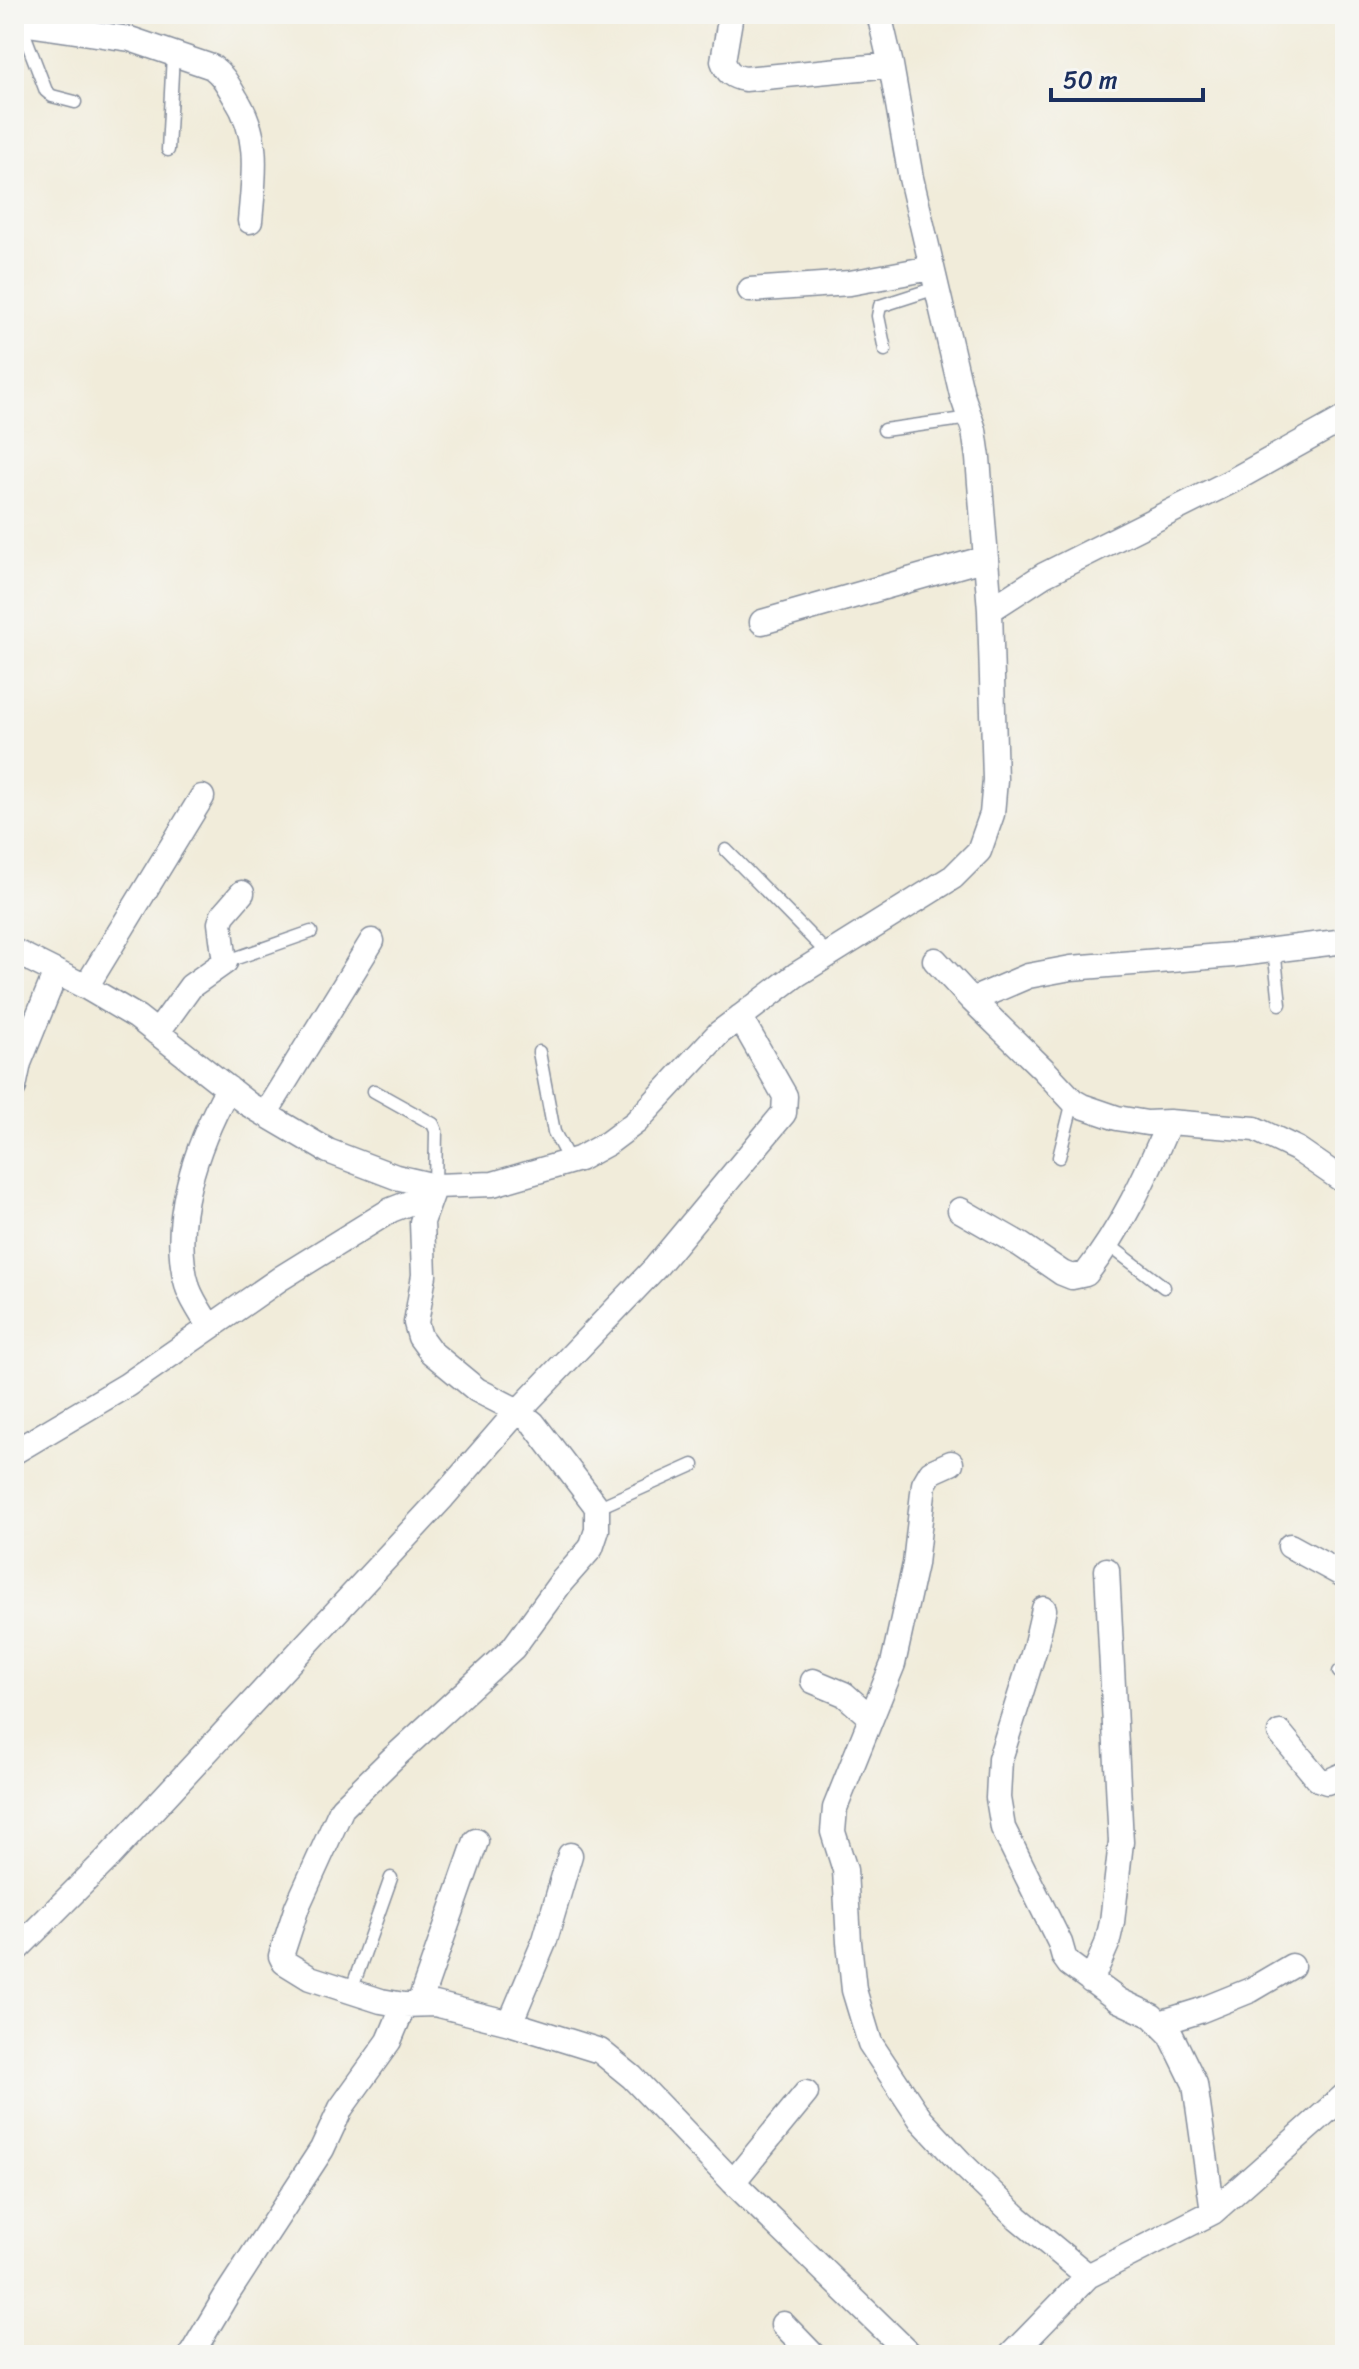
<svg xmlns="http://www.w3.org/2000/svg" width="1359" height="2369" font-family="Sriracha,sans-serif">
<style>
.lines{fill:none;stroke-linecap:round;stroke-linejoin:round}
.service-casing{stroke:#868e9c;stroke-width:15}
.minor-casing{stroke:#868e9c;stroke-width:27}
.service{stroke:#fff;stroke-width:12}
.minor{stroke:#fff;stroke-width:24}
</style>
<rect width="100%" height="100%" fill="#f6f6f2"/>
<filter id="ink" filterUnits="userSpaceOnUse"><feTurbulence type="fractalNoise" baseFrequency=".0125" numOctaves="2"/><feDisplacementMap in="SourceGraphic" scale="16" xChannelSelector="R" yChannelSelector="G"/><feConvolveMatrix kernelMatrix="1 2 1 2 8 2 1 2 1" color-interpolation-filters="sRGB"/></filter>
<filter id="wash" filterUnits="userSpaceOnUse"><feTurbulence type="fractalNoise" baseFrequency=".006" numOctaves="4" result="noise"/><feDisplacementMap in="SourceGraphic" scale="32" xChannelSelector="R" yChannelSelector="G"/><feGaussianBlur stdDeviation="1.8" result="paint"/><feColorMatrix in="noise" values="0 0 0 0 0 0 0 0 0 0 0 0 0 0 0 0 0 1.4 0 .05"/><feComposite in="paint" operator="in"/></filter>
<g filter="url(#wash)">
<rect width="100%" height="100%" fill="#f1ecda"/>
</g>
<g filter="url(#ink)">
<g class="lines">
<!-- service casing -->
<g class="service-casing">
<path id="service" d="M20 23 46 91 52 96 75 102
M168 150 173 54
M885 350 878 316 880 306 936 288
M884 430 970 418
M726 850 829 955
M1274 949 1280 1004
M225 962 311 932
M539 1052 554 1132 570 1162
M374 1091 433 1124 436 1131 435 1186
M1059 1157 1073 1101
M1109 1245 1164 1287
M597 1508 693 1465
M1339 1672 1345 1666
M351 1991 391 1878"/>
</g>
<!-- minor casing -->
<g class="minor-casing">
<path id="minor" d="M731 14 723 61C727 73 733 77 745 79L891 65
M14 22 130 39 212 67C223 75 228 85 235 97 261 137 254 175 250 221
M750 290 850 283 931 268
M990 610 1044 575 1232 481 1345 418
M762 622 986 558
M1345 941 1233 955 1071 968 1028 976 972 1000 1043 1069 1073 1101 1082 1106 1117 1118 1147 1123 1169 1122 1255 1129 1297 1149 1345 1182
M14 951 86 987 137 1017 248 1104 328 1151 396 1177 435 1186 493 1184 579 1159 608 1143 636 1122 719 1033 796 975 953 877 979 851 992 814 995 780 990 610 978 458 974 430 962 395 911 178 891 65 879 14
M935 960 972 1000
M86 987 202 797
M157 1033 191 986 225 962 220 923 223 915 242 893
M14 1087 19 1063 56 972
M265 1114 372 941
M435 1186 422 1222 424 1275 416 1323 420 1337 431 1352 477 1390 518 1411 533 1423 594 1503 597 1508V1530L591 1548 562 1581 513 1648 391 1760 342 1808 297 1907 281 1956 284 1962 310 1978 381 2001 404 2005 435 2004 510 2023 600 2051 632 2077 733 2182 911 2355
M960 1210 1021 1245 1062 1273 1072 1277 1086 1274C1122 1228 1146 1176 1169 1122
M209 1326C202 1314 193 1302 188 1288 168 1224 197 1144 228 1088
M14 1452 127 1385 281 1278 391 1210 409 1203H428
M951 1463 931 1472 924 1484 915 1564 893 1664 835 1808 833 1832 845 1870 849 1942 854 1990 870 2043 921 2120 960 2162 1018 2218 1088 2276
M1290 1546 1345 1576
M1044 1609 1035 1648 1000 1759 998 1798 1003 1828 1060 1943 1064 1957 1069 1964 1118 2000 1152 2016 1171 2035 1195 2084 1213 2212
M813 1681 844 1694 870 1717
M1280 1733 1318 1779 1327 1782 1345 1774
M14 1952 107 1859 443 1497 508 1422 656 1267 784 1113 785 1096 740 1017
M1091 1981 1107 1944 1112 1922 1121 1842 1107 1570
M419 2004 476 1841
M510 2023 545 1940 570 1855
M1160 2023 1199 2011 1251 1990 1292 1966
M733 2182 806 2093
M783 2324 813 2355
M191 2355 226 2296 322 2149 341 2108 389 2041 404 2005
M1011 2355 1088 2276 1213 2212 1345 2095"/>
</g>
<!-- service -->
<use href="#service" class="service"/>
<!-- minor -->
<use href="#minor" class="minor"/>
</g>
</g>
<!-- margin -->
<rect width="1359" height="2369" fill="none" stroke="#f6f6f2" stroke-width="48"/>
<!-- scale -->
<path d="M1051 88v12h152v-12" fill="none" stroke="#1b2f5e" stroke-width="4"/>
<text x="1063" y="88" font-size="24" fill="#1b2f5e" stroke="#f6f6f2" stroke-width="6" paint-order="stroke">50 m</text>
</svg>
